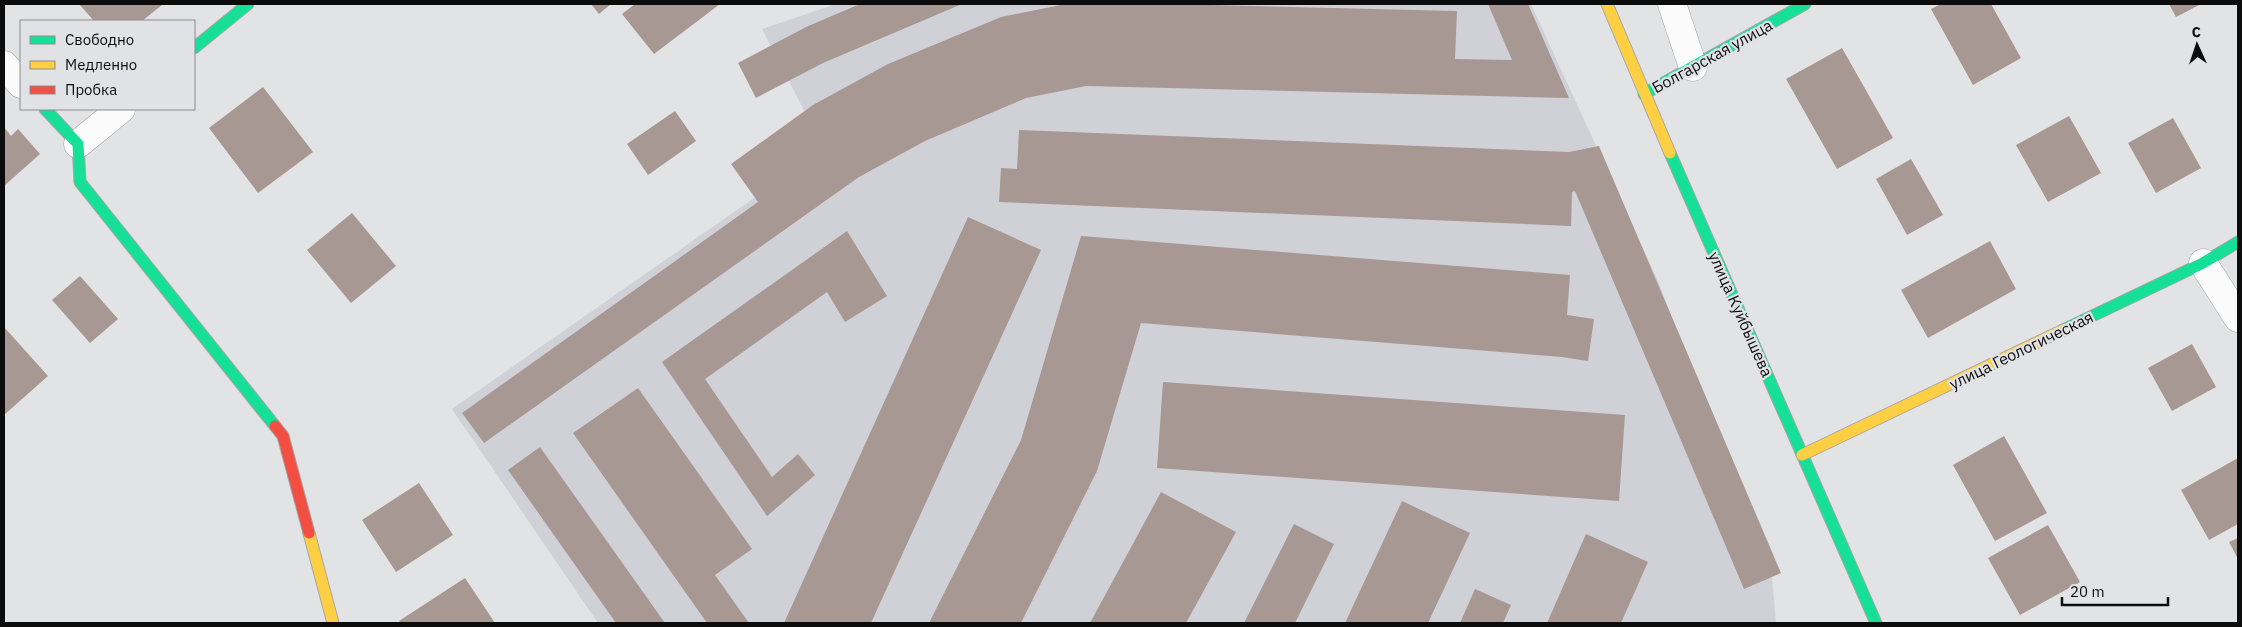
<svg xmlns="http://www.w3.org/2000/svg" width="2242" height="627" font-family="'IBM Plex Sans',sans-serif">
<style>
.built{fill:#cfd1d7}
.building{fill:#a79894}
.lines{fill:none;stroke-linecap:round;stroke-linejoin:round}
.street-casing{stroke:#a5a6a7;stroke-width:29}
.fast-casing{stroke:#a5a6a7;stroke-width:13}
.slow-casing{stroke:#a5a6a7;stroke-width:13}
.jam-casing{stroke:#a5a6a7;stroke-width:13}
.street{stroke:#fbfbfb;stroke-width:28}
.fast{stroke:#16e098;stroke-width:11}
.slow{stroke:#ffcf43;stroke-width:11}
.jam{stroke:#f24e42;stroke-width:11}
.labels{text-anchor:middle;dominant-baseline:central;stroke-width:4.5;stroke-linejoin:round;paint-order:stroke}
.street-label{font-size:16px;fill:#0c0c0d;stroke:#e1e2e6}
</style>
<rect width="100%" height="100%" fill="#e2e3e5"/>
<!-- built -->
<path class="built" d="M836 4H1531L1658 281 1772 579 1776 623H598L452 409 824 149 762 29Z"/>
<!-- building -->
<path class="building" d="M79 4H161L162 5 142 21H94Z
M591 4H611L599 14Z
M635 4H720L654 54 622 14Z
M860 4H962L823 63 756 98 738 63 806 27Z
M1066 4H1171L1457 11 1455 59 1512 60 1488 4H1528L1569 98 1086 86 1026 98 925 141 859 177 484 443 462 413 758 202 731 164 813 105 888 64 1001 17Z
M1941 4H1991L2021 58 1973 85 1931 9Z
M2169 4H2201L2176 17Z
M1842 48 1893 138 1837 169 1786 79Z
M263 87 313 152 258 193 209 128Z
M675 111 696 141 648 175 627 144Z
M2069 116 2101 173 2048 202 2016 145Z
M2173 118 2201 168 2156 193 2128 143Z
M4 127 11 136 18 129 40 154 4 186Z
M1019 130 1569 152 1599 146 1781 573 1744 589 1575 191 1572 192 1571 226 999 202 1001 168 1017 169Z
M1911 159 1943 215 1907 235 1876 179Z
M352 213 396 266 351 303 307 250Z
M968 217 1041 250 871 623H784Z
M847 231 887 296 845 322 827 292 705 379 772 477 798 454 815 475 767 516 662 362Z
M1081 236 1570 275 1567 315 1594 319 1588 361 1562 357 1141 323 1097 471 1021 623H929L1021 440Z
M1990 241 2016 289 1928 338 1901 290Z
M80 276 118 319 90 343 52 300Z
M4 327 48 376 4 415Z
M2192 344 2216 387 2172 411 2148 368Z
M1163 382 1625 415 1619 501 1157 468Z
M638 388 752 549 715 575 749 623H707L573 433Z
M2004 436 2047 513 1995 541 1953 465Z
M540 447 665 623H616L508 470Z
M2238 458V524L2209 540 2181 490Z
M419 483 453 535 396 572 362 520Z
M1161 492 1236 532 1186 623H1090Z
M1402 501 1470 533 1428 623H1345Z
M1294 524 1334 544 1295 623H1244Z
M2048 525 2080 582 2020 615 1988 558Z
M1586 534 1648 562 1621 623H1547Z
M2238 538V559L2229 542Z
M465 578 495 623H401L399 621Z
M1475 589 1511 605 1503 623H1460Z"/>
<g class="lines">
<!-- street casing -->
<g class="street-casing">
<path id="street" d="M1672 4 1693 67
M4 65 21 84
M78 144 121 109
M2203 263 2238 318"/>
</g>
<!-- fast casing -->
<g class="fast-casing">
<path id="fast" d="M194 48 248 4
M1644 94 1805 4
M45 109 78 144 80 182 275 426
M1670 153 1876 623
M2063 330 2203 263 2238 242"/>
</g>
<!-- slow casing -->
<g class="slow-casing">
<path id="slow" d="M1607 4 1670 153
M1802 455 2063 330
M309 533 333 623"/>
</g>
<!-- jam casing -->
<g class="jam-casing">
<path id="jam" d="M275 426 283 436 309 533"/>
</g>
<!-- street -->
<use href="#street" class="street"/>
<!-- fast -->
<use href="#fast" class="fast"/>
<!-- slow -->
<use href="#slow" class="slow"/>
<!-- jam -->
<use href="#jam" class="jam"/>
</g>
<g class="labels">
<!-- street labels -->
<g class="street-label">
<text transform="translate(1712 56) rotate(-29)">Болгарская улица</text>
<text transform="translate(1741 314) rotate(66)">улица Куйбышева</text>
<text transform="translate(2021 350) rotate(-26)">улица Геологическая</text>
</g>
</g>
<!-- border -->
<rect width="2242" height="627" fill="none" stroke="#0c0c0d" stroke-width="10"/>
<!-- legend -->
<rect x="20" y="20" width="175" height="90" fill="#e1e2e6" stroke="#8c8c8f"/>
<rect x="30" y="36" width="25" height="8" fill="#16e098" stroke="#8c8c8f"/>
<text x="65" y="45" font-size="15" fill="#0c0c0d">Свободно</text>
<rect x="30" y="61" width="25" height="8" fill="#ffcf43" stroke="#8c8c8f"/>
<text x="65" y="70" font-size="15" fill="#0c0c0d">Медленно</text>
<rect x="30" y="86" width="25" height="8" fill="#f24e42" stroke="#8c8c8f"/>
<text x="65" y="95" font-size="15" fill="#0c0c0d">Пробка</text>
<!-- north arrow -->
<g transform="translate(2197 45) rotate(357)" stroke="#e1e2e6" stroke-width="4" paint-order="stroke">
<path d="M0-4L9 19L0 12L-9 19Z" fill="#0c0c0d"/>
<text y="-8" font-size="14" font-weight="bold" text-anchor="middle" fill="#0c0c0d">С</text>
</g>
<!-- scale -->
<path d="M2062 597v8h106v-8" fill="none" stroke="#0c0c0d" stroke-width="2.5"/>
<text x="2070" y="597" font-size="15" fill="#0c0c0d" stroke="#e1e2e6" stroke-width="4" paint-order="stroke">20 m</text>
</svg>
